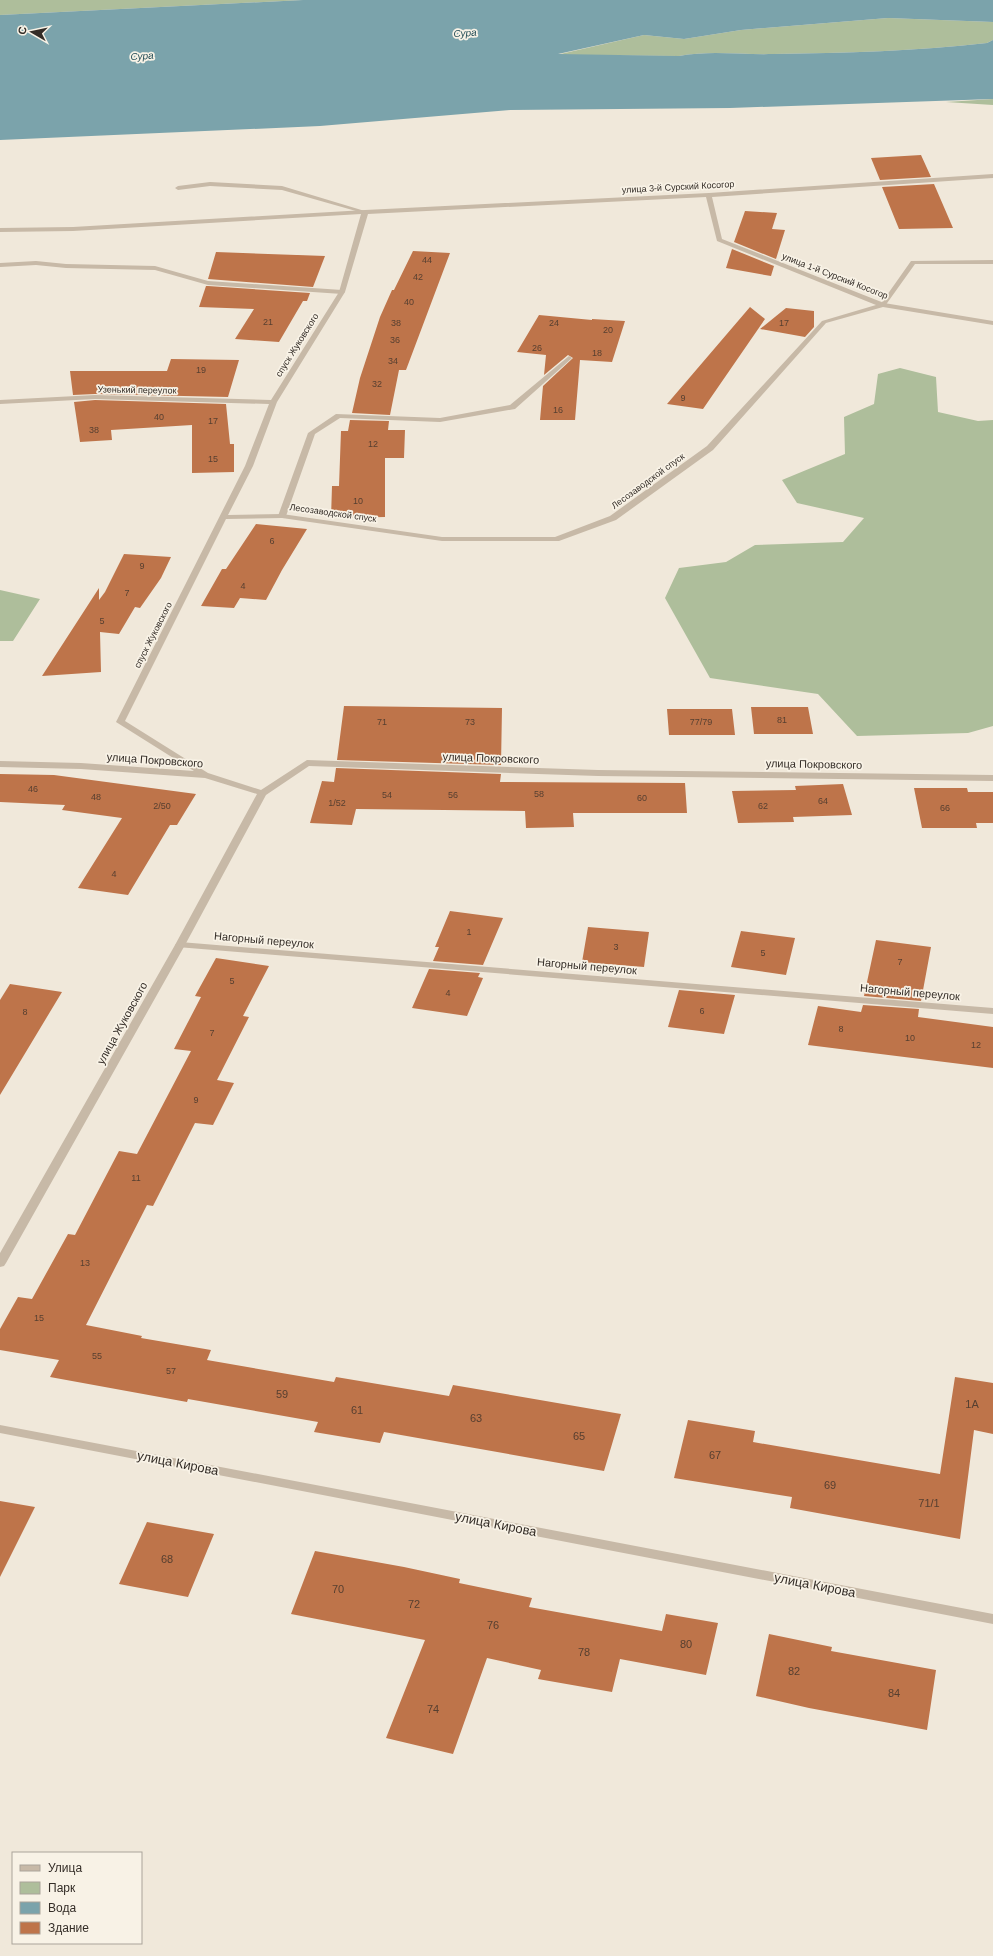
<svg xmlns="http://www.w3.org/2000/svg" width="993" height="1956" font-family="Arial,sans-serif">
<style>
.green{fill:#aebe9b}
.water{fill:#7ba3ab}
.building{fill:#be744a}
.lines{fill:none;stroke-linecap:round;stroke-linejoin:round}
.lane{fill:#c7b9a7;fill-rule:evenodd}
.street{fill:#c7b9a7;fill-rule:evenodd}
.labels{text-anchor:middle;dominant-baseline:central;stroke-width:3.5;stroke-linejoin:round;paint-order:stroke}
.far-street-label{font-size:9px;fill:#342d27;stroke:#f8f2e6}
.number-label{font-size:9px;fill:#563f30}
.far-water-label{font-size:10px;font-style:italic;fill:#1f4953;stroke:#f8f2e6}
.street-label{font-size:11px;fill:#342d27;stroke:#f8f2e6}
.near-number-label{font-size:11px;fill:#563f30}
.near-street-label{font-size:13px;fill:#342d27;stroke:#f8f2e6}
</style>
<rect width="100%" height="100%" fill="#f0e8da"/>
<!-- green -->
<path class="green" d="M0 0H303L0 15Z
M888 18 993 22V40L987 43C916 51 845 53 773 54 742 55 710 50 679 56L556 55 644 35 684 39 741 30Z
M993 99V105L946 102Z
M900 368 936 377 938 412 978 421 993 420V726L968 733 857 736 818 694 710 678 665 598 679 568 726 562 755 545 843 542 864 518 797 503 782 480 845 454 844 417 874 404 878 374Z
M0 590 40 599 13 641H0Z"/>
<!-- water -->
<path class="water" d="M303 0H993V22L888 18 741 30 684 39 644 35 558 54 679 56C710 50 742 55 773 54 845 53 916 51 987 43L993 40V99L730 108 510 110 320 126 0 140V15Z"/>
<!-- building -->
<path class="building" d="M921 155 931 177 880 180 871 158Z
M934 184 953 228 899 229 882 187Z
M745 211 777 213 772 229 785 230 776 259 734 242Z
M732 249 774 266 771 276 726 268Z
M413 251 450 253 406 370H399L390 415 352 413 360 378 380 317 392 290H394Z
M216 252 325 256 313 287 208 279Z
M206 286H208L310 293 307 301H303L279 342 235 339 254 309 199 307Z
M750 307 765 319 703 409 667 404Z
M786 308 814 311V327L805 337 760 329Z
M539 315 592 320V319L625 321 612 362 580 360 575 420H540L543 386 573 358 568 355 544 375 546 355 517 352Z
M171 359 239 360 228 397 95 394 73 395 70 371H167Z
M95 400 226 404 230 444H234V472L192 473V425L111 430 112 440 80 442 74 402Z
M350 420 389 421 388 430H405L404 458H385V517L331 518 332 486H339L341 431H348Z
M256 524 307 529 282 570 266 600 240 598 234 608 201 606 222 569H226Z
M124 554 171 557 161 578 140 608 135 607 119 634 100 632 101 672 42 676 99 588V600L105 592Z
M344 706 502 708 501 765 337 760Z
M751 707H808L813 734H754Z
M667 709H732L735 735H669Z
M336 768 501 774 500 782 685 783 687 813H573L574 827 526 828 525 811 356 809 352 825 310 823 322 781 334 782Z
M0 774 54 775 196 794 177 825H170L128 895 78 888 122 818 62 810 65 805 0 802Z
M843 784 852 815 793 817 794 822 738 823 732 791 796 790 795 786Z
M914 788H967L968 792H993V823H976L977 828H922Z
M450 911 503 918 483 965 433 961 439 947H435Z
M588 927 649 932 644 967 582 962Z
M741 931 795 938 786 975 731 967Z
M876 940 931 947 921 1001 864 996Z
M216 958 269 966 243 1016 249 1017 217 1080 234 1083 213 1125 195 1123 153 1206 147 1205 86 1325 142 1336 141 1338 211 1350 207 1360 334 1382 336 1377 449 1396 453 1385 621 1414 604 1471 384 1432 380 1443 314 1432 318 1422 188 1399 187 1402 50 1377 59 1360 0 1350V1329L18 1297 32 1299 68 1234 75 1235 119 1151 137 1154 191 1051 174 1049 201 997 195 996Z
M429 969 480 973 478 977 483 978 467 1016 412 1008Z
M10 984 62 992 0 1095V1000Z
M679 990 735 995 724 1034 668 1027Z
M863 1005 919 1009 918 1017 993 1027V1068L808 1045 818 1006 861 1012Z
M955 1377 993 1383V1434L974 1430 960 1539 790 1508 792 1497 674 1478 688 1420 755 1431 753 1442 940 1474Z
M0 1501 35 1507 0 1577Z
M147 1522 214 1534 188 1597 119 1584Z
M315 1551 404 1567 460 1579 459 1583 532 1598 529 1607 662 1631 666 1614 718 1623 706 1675 620 1659 612 1692 538 1679 541 1670 487 1658 453 1754 386 1738 425 1640 291 1614Z
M769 1634 832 1647 831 1651 936 1670 927 1730 809 1708 756 1696Z"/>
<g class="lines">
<!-- lane -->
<path class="lane" d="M210 182 282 186 368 212 363 213 282 190 210 186 178 190 175 188 178 186Z
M993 260V264H915L885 306 880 305 911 261Z
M36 261 66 264 155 266 208 281 342 290 345 292 342 294 208 285 155 270 66 268 36 265 0 267V263Z
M569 356 572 358 571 359 515 409 440 422 340 418 315 434 286 516 282 518 278 516 308 433 336 414 440 418 510 405Z
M180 942 993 1008V1014L177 947 175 945 177 943Z"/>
<!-- street -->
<path class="street" d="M993 174V178L712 197 722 239 884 303 993 321V325L883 307 826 323 713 450 616 520 559 541H442L282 518 226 519 125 721 208 773 261 790 307 760 598 770 993 775V781L598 776 309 766 266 795 185 945 6 1263 4 1266 0 1267V1253L175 945 257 794 205 778 81 769 0 767V761L81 763 194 771 116 722 245 466 269 404 95 399 0 404V400L95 395 271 400 339 292 361 214 73 231 0 232V228L73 227 365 210 709 193ZM706 197 717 241 876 305 822 321 707 446 610 516 555 537H442L282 514 228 515 253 466 277 402 345 292 368 214Z
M0 1425 993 1614V1624L0 1433Z"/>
</g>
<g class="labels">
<!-- far-street labels -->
<g class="far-street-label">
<text transform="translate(678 187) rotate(-3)">улица 3-й Сурский Косогор</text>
<text transform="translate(835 276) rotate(21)">улица 1-й Сурский Косогор</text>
<text transform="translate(297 345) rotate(-58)">спуск Жуковского</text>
<text transform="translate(137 390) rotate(1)">Узенький переулок</text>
<text transform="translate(648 481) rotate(-36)">Лесозаводской спуск</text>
<text transform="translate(333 513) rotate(8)">Лесозаводской спуск</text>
<text transform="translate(153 635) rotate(-63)">спуск Жуковского</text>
</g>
<!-- number labels -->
<g class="number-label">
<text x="427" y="260">44</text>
<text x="418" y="277">42</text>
<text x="409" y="302">40</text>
<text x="268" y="322">21</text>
<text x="396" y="323">38</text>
<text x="554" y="323">24</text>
<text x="784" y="323">17</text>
<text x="608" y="330">20</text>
<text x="395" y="340">36</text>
<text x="537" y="348">26</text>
<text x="597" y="353">18</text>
<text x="393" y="361">34</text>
<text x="201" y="370">19</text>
<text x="377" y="384">32</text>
<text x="683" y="398">9</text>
<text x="558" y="410">16</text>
<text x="159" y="417">40</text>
<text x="213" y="421">17</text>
<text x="94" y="430">38</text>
<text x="373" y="444">12</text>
<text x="213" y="459">15</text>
<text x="358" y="501">10</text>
<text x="272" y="541">6</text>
<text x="142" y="566">9</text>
<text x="243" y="586">4</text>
<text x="127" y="593">7</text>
<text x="102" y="621">5</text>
<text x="782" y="720">81</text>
<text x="382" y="722">71</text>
<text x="470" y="722">73</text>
<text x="701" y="722">77/79</text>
<text x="33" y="789">46</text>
<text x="539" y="794">58</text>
<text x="387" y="795">54</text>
<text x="453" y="795">56</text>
<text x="96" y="797">48</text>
<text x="642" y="798">60</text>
<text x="823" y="801">64</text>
<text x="337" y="803">1/52</text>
<text x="162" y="806">2/50</text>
<text x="763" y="806">62</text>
<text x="945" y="808">66</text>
<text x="114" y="874">4</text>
<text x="469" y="932">1</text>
<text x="616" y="947">3</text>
<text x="763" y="953">5</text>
<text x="900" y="962">7</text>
<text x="232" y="981">5</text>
<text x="448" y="993">4</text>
<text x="702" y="1011">6</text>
<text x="25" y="1012">8</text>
<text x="841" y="1029">8</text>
<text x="212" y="1033">7</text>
<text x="910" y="1038">10</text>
<text x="976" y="1045">12</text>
<text x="196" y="1100">9</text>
<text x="136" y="1178">11</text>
<text x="85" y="1263">13</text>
<text x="39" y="1318">15</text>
<text x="97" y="1356">55</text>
<text x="171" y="1371">57</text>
</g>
<!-- far-water labels -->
<g class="far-water-label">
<text transform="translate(465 33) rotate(-4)">Сура</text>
<text transform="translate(142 56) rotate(-4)">Сура</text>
</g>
<!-- street labels -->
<g class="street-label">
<text transform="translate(491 758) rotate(2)">улица Покровского</text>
<text transform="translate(155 760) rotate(4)">улица Покровского</text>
<text transform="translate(814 764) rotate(1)">улица Покровского</text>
<text transform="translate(264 940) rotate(5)">Нагорный переулок</text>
<text transform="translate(587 966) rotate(5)">Нагорный переулок</text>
<text transform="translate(910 992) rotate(5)">Нагорный переулок</text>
<text transform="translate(122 1023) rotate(-61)">улица Жуковского</text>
</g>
<!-- near-number labels -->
<g class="near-number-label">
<text x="282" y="1394">59</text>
<text x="972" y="1404">1А</text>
<text x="357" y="1410">61</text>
<text x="476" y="1418">63</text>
<text x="579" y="1436">65</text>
<text x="715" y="1455">67</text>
<text x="830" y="1485">69</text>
<text x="929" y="1503">71/1</text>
<text x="167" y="1559">68</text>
<text x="338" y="1589">70</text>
<text x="414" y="1604">72</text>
<text x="493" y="1625">76</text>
<text x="686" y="1644">80</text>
<text x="584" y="1652">78</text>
<text x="794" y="1671">82</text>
<text x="894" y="1693">84</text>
<text x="433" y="1709">74</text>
</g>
<!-- near-street labels -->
<g class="near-street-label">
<text transform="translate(178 1463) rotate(11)">улица Кирова</text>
<text transform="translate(496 1524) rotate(11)">улица Кирова</text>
<text transform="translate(815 1585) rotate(11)">улица Кирова</text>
</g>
</g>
<!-- legend -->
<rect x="12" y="1852" width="130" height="92" fill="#f8f2e6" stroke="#aaa39a"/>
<rect x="20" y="1865" width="20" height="6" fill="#c7b9a7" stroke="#aaa39a"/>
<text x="48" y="1872" font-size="12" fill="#342d27">Улица</text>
<rect x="20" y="1882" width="20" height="12" fill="#aebe9b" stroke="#aaa39a"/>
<text x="48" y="1892" font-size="12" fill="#342d27">Парк</text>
<rect x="20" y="1902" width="20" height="12" fill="#7ba3ab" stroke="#aaa39a"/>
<text x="48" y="1912" font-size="12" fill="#342d27">Вода</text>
<rect x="20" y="1922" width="20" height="12" fill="#be744a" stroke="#aaa39a"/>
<text x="48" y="1932" font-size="12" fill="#342d27">Здание</text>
<!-- north arrow -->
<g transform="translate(32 32) rotate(279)" stroke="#f8f2e6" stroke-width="3" paint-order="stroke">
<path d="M0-3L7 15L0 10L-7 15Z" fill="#342d27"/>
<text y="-6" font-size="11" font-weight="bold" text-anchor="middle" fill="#342d27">С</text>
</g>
</svg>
